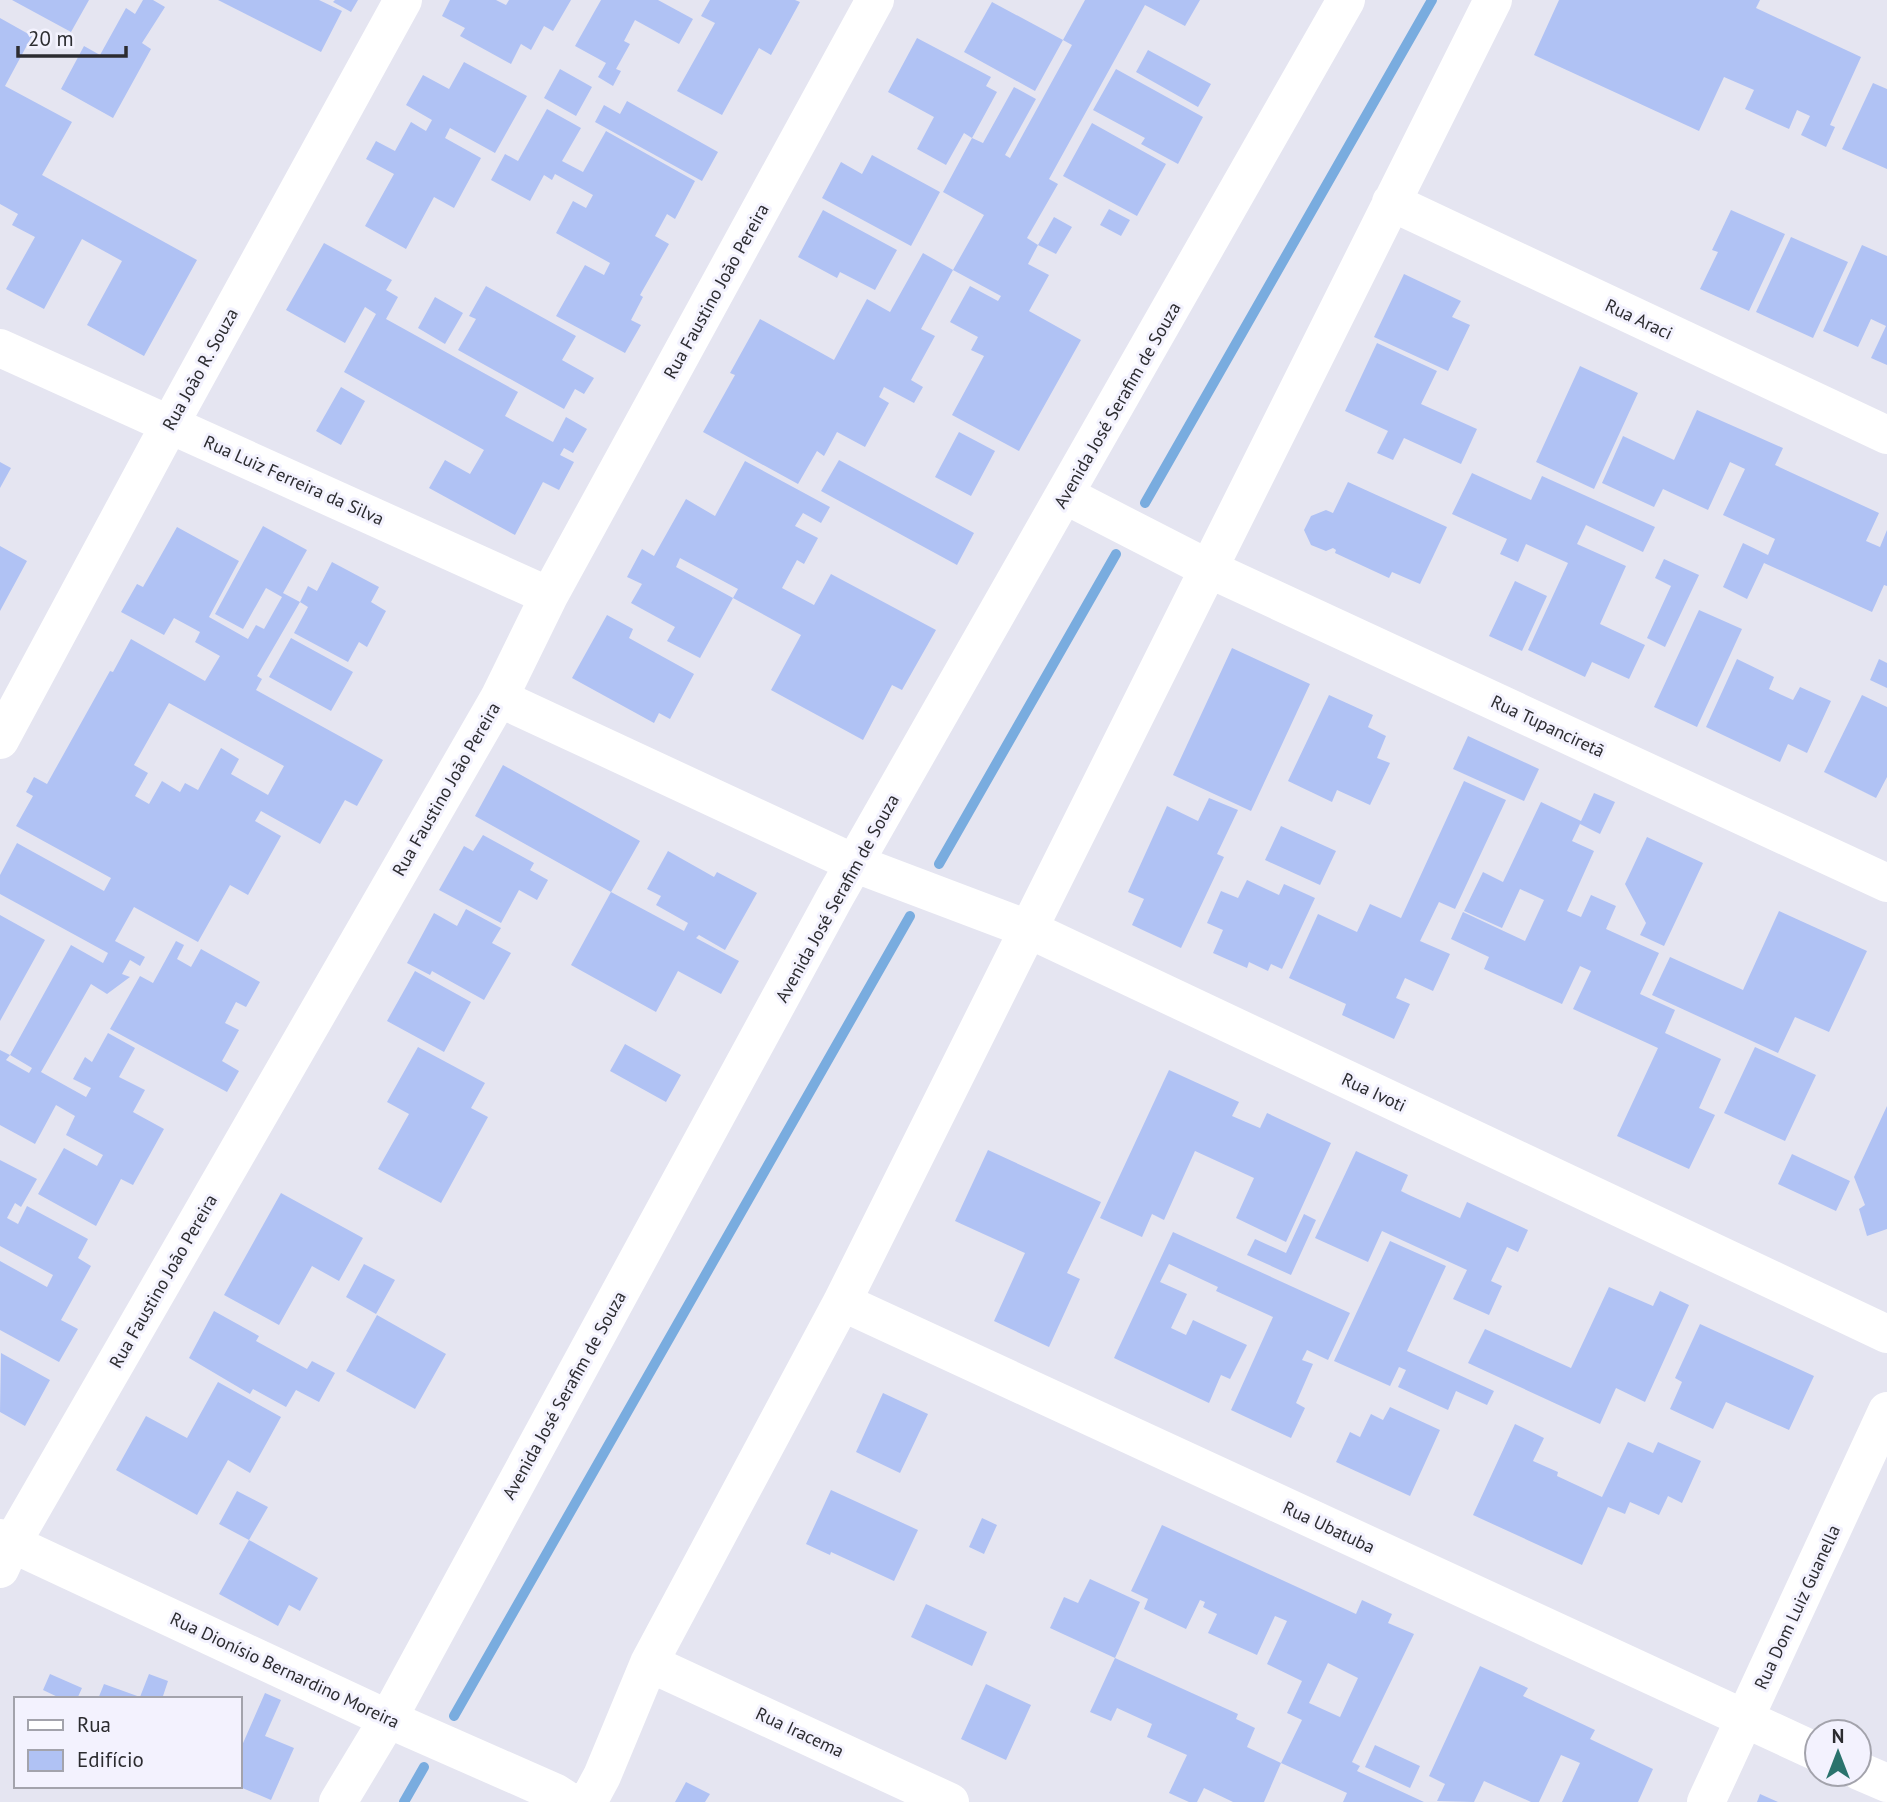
<svg xmlns="http://www.w3.org/2000/svg" width="1887" height="1802" font-family="'PT Sans',sans-serif">
<style>
.lines{fill:none;stroke-linecap:round;stroke-linejoin:round}
.stream{stroke:#79acdf;stroke-width:10}
.building{fill:#b0c2f4;fill-rule:evenodd}
.minor{stroke:#fff;stroke-width:38}
.labels{text-anchor:middle;dominant-baseline:central;stroke-width:6;stroke-linejoin:round;paint-order:stroke}
.street-label{font-size:18px;fill:#2c2c30;stroke:#f3f2fe}
</style>
<rect width="100%" height="100%" fill="#e5e5f1"/>
<g class="lines">
<!-- stream -->
<path class="stream" d="M1145 503 1432 0
M939 864 1116 554
M454 1716 910 916
M404 1802 424 1767"/>
</g>
<!-- building -->
<path class="building" d="M12 0H89L71 32Z
M143 0H153L165 7 142 43 151 49 113 118 61 89 84 46 100 55 126 8 135 14Z
M218 0H319L342 11 321 52Z
M335 0H358L351 12 333 2Z
M450 0H496L506 5 509 0H571L553 31 544 26 531 50 521 44 511 64 460 36 465 28 442 16Z
M601 0H658L693 19 679 44 635 20 624 41 630 44 616 69 621 71 613 86 598 77 606 63 575 46Z
M710 0H795L800 2 771 55 759 48 722 115 677 91 715 23 701 16Z
M1085 0H1200L1185 26 1145 5 1049 179 1058 184 1027 238 1038 245 1054 217 1072 227 1056 254 1038 245 1028 264 1049 275 1029 311 1081 340 1019 451 952 415 984 356 971 350 978 337 950 322 970 286 998 301 1001 296 953 270 984 215 943 192 972 138 983 143 1014 87 1036 99 1005 155 1010 158 1072 45 1063 40Z
M1559 0H1760L1756 8 1861 57 1830 125 1835 127 1826 147 1801 135 1810 116 1797 110 1789 129 1745 109 1754 90 1724 77 1699 131 1534 55Z
M992 2 1063 40 1035 91 964 52Z
M0 18 32 36 5 86 72 122 42 175 197 260 144 356 87 325 122 261 82 239 44 309 6 289 35 237 12 225 18 214 0 204Z
M917 38 991 77 986 86 997 92 972 138 964 133 946 165 917 149 934 117 888 92Z
M1148 50 1211 84 1198 107 1136 72Z
M464 62 527 96 495 153 450 128 445 138 481 158 454 208 434 197 406 249 365 226 394 174 366 159 376 141 395 151 411 122 426 131 432 120 406 105 423 75 449 89Z
M560 69 592 87 576 116 544 98Z
M1116 69 1203 117 1178 164 1141 144 1145 138 1093 110Z
M1873 83 1887 89V169L1842 149Z
M627 101 718 152 702 181 595 122 604 105 620 114Z
M547 109 581 128 562 161 583 172 606 131 695 181 675 219 667 214 655 236 669 244 640 295 643 297 631 320 641 325 625 353 556 316 585 265 604 275 610 263 556 233 573 201 586 208 593 195 555 174 552 180 544 175 530 201 491 180 505 154 518 161Z
M1092 123 1166 164 1137 216 1063 176Z
M872 155 940 192 911 246 822 198 841 162 862 174Z
M1109 209 1130 220 1121 236 1100 225Z
M823 210 897 250 875 290 840 272 837 278 798 257Z
M1731 210 1785 234 1749 311 1700 289 1718 252 1712 250Z
M1791 237 1848 262 1813 338 1756 312Z
M324 243 392 280 386 290 398 297 386 319 518 392 505 416 553 442 566 417 587 429 573 453 564 448 560 455 574 462 559 490 543 482 515 535 429 488 445 460 470 474 484 450 344 372 376 314 365 307 345 343 286 310Z
M1862 245 1887 256V365L1871 358 1886 326 1871 319 1858 347 1823 331Z
M923 253 953 270 921 329 935 336 911 380 923 387 914 403 884 387 879 397 889 403 865 447 837 432 824 456 817 451 798 484 703 432 735 375 730 373 760 319 834 360 867 299 890 312Z
M1404 274 1461 301 1452 317 1470 325 1448 371 1374 337Z
M486 286 576 336 562 360 594 378 584 394 575 389 564 409 458 350 476 319 469 316Z
M435 297 463 313 445 344 418 328Z
M1377 343 1437 371 1421 404 1477 429 1461 464 1404 438 1393 460 1377 453 1388 431 1345 411Z
M1580 366 1638 393 1594 489 1536 462Z
M341 387 365 401 341 445 316 431Z
M1697 410 1783 448 1775 465 1879 513 1866 541 1880 547 1887 530V586L1884 585 1872 612 1764 563 1747 599 1723 587 1743 543 1768 555 1775 539 1723 515 1745 469 1730 462 1708 510 1663 489 1654 507 1602 483 1623 436 1674 460Z
M959 432 995 451 971 496 935 477Z
M839 460 974 533 957 565 821 491Z
M745 461 830 507 821 523 803 513 795 526 818 538 804 564 797 560 782 588 814 605 831 574 936 630 902 690 892 685 863 740 771 690 801 635 733 598 738 589 680 558 676 567 733 598 700 658 667 641 675 627 631 603 642 584 627 577 642 549 654 556 686 499 715 516Z
M0 462 11 468 0 488Z
M1472 473 1531 500 1542 476 1655 527 1643 552 1586 525 1577 544 1626 566 1600 624 1645 645 1629 679 1592 662 1585 677 1528 650 1568 563 1526 544 1518 562 1500 554 1507 539 1452 514Z
M1348 482 1447 527 1420 584 1392 572 1389 578 1335 553 1336 550 1333 548 1326 551 1311 545 1304 530 1311 516 1326 510 1333 513Z
M263 526 307 550 283 593 300 602 257 676 262 679 256 690 383 760 357 806 345 800 320 844 261 811 255 821 281 836 248 895 230 885 198 942 134 907 115 941 145 957 140 966 130 960 122 974 130 977 107 994 91 984 41 1072 86 1097 91 1088 73 1079 85 1057 92 1062 108 1033 135 1048 119 1077 145 1090 133 1112 164 1129 133 1185 121 1179 96 1226 38 1194 64 1148 97 1166 103 1155 66 1135 75 1116 56 1105 35 1144 0 1125V1050L10 1055 6 1060 29 1073 32 1068 10 1055 71 945 103 963 108 953 0 894V875L17 843 104 891 111 878 16 826 33 796 26 792 34 777 47 784 110 671 113 672 131 639 205 681 220 656 195 642 200 632 174 618 164 635 121 612 137 584 143 587 177 527 239 561 209 617 248 639 256 625 264 629 282 597 266 588 243 629 215 614ZM169 703 284 766 268 795 231 774 239 759 221 748 198 790 185 783 180 792 162 781 149 804 135 796 148 773 134 765Z
M0 546 27 561 0 611Z
M1664 559 1699 575 1665 647 1647 638 1671 586 1655 578Z
M332 562 379 587 371 602 386 611 367 647 359 642 348 662 294 633 308 607 300 602 308 586 317 591Z
M1515 581 1547 596 1522 651 1489 636Z
M1699 610 1742 629 1697 727 1654 707Z
M607 615 633 629 629 638 694 674 670 719 659 713 654 723 572 678Z
M291 638 353 672 331 711 269 677Z
M1232 648 1310 684 1251 811 1173 775Z
M1737 659 1774 677 1769 689 1793 700 1800 687 1831 701 1807 753 1788 744 1780 762 1706 727Z
M1879 659 1887 663V688L1870 680Z
M1329 695 1373 715 1368 727 1386 736 1377 758 1390 763 1370 805 1337 790 1332 802 1288 781Z
M1862 695 1887 707V777L1876 798 1824 772Z
M1468 736 1539 769 1524 801 1453 769Z
M503 765 640 841 611 892 475 816Z
M1464 781 1506 800 1455 909 1439 902 1420 941 1450 954 1433 991 1405 978 1396 998 1410 1004 1394 1039 1342 1015 1346 1004 1289 978 1318 914 1357 932 1370 904 1401 918Z
M1594 793 1615 802 1600 834 1580 824 1572 841 1594 851 1567 911 1581 917 1591 895 1616 906 1606 929 1659 953 1640 994 1675 1010 1665 1033 1721 1059 1699 1108 1715 1115 1689 1169 1617 1136 1658 1048 1573 1009 1591 971 1580 966 1562 1004 1484 969 1489 957 1451 939 1463 912 1525 941 1544 900 1520 889 1502 928 1464 911 1483 872 1503 882 1541 802 1581 821Z
M1209 798 1238 810 1217 854 1224 857 1181 948 1132 925 1144 899 1128 892 1167 806 1198 821Z
M1281 826 1336 851 1320 885 1265 860Z
M483 835 534 863 530 870 548 880 537 900 519 890 501 923 439 890 464 846 473 851Z
M1647 837 1703 863 1664 946 1640 935 1646 923 1625 884Z
M668 851 714 877 717 872 757 893 725 950 699 935 696 938 739 961 721 994 678 971 656 1012 571 965 611 892 684 931 688 923 656 905 661 896 647 889Z
M1247 880 1279 895 1284 884 1315 898 1282 969 1271 964 1268 971 1249 962 1247 968 1213 953 1223 930 1207 923 1221 891 1238 898Z
M466 909 501 928 492 943 511 953 484 1000 432 971 430 975 407 963 434 913 457 926Z
M1779 911 1867 951 1829 1032 1795 1017 1778 1053 1652 995 1670 957 1743 990Z
M0 915 45 940 0 1021Z
M176 941 184 945 177 959 191 967 201 949 260 982 246 1007 236 1002 225 1023 239 1030 222 1061 239 1071 227 1092 110 1029 140 976 153 983Z
M415 971 471 1002 444 1052 387 1021Z
M625 1044 681 1075 666 1102 610 1071Z
M418 1047 485 1083 471 1108 488 1117 441 1203 378 1169 409 1114 387 1102Z
M1755 1047 1816 1075 1785 1141 1724 1113Z
M1169 1070 1239 1102 1232 1116 1260 1128 1267 1113 1331 1143 1286 1242 1236 1218 1254 1178 1195 1151 1164 1220 1152 1214 1142 1237 1100 1218Z
M1887 1106V1229L1867 1236 1859 1209 1865 1205 1854 1177Z
M988 1150 1101 1202 1067 1273 1080 1279 1049 1347 994 1321 1025 1253 955 1221Z
M1356 1151 1408 1175 1401 1191 1409 1195 1460 1218 1467 1202 1528 1230 1518 1252 1507 1247 1491 1281 1502 1286 1489 1315 1453 1299 1467 1270 1382 1231 1368 1262 1315 1238Z
M1792 1154 1850 1181 1836 1211 1778 1184Z
M0 1160 37 1179 21 1207 15 1203 7 1218 18 1224 27 1206 88 1239 78 1258 91 1266 61 1320 78 1329 59 1362 0 1330V1261L47 1287 53 1275 0 1246Z
M281 1193 363 1238 339 1281 312 1266 279 1325 224 1295Z
M1304 1214 1316 1220 1291 1275 1247 1255 1255 1239 1286 1253Z
M1173 1232 1350 1313 1328 1360 1307 1350 1302 1360 1313 1364 1296 1403 1305 1408 1291 1438 1231 1410 1273 1317 1216 1291 1218 1287 1169 1264 1160 1282 1187 1294 1171 1328 1186 1335 1193 1320 1247 1345 1230 1379 1221 1375 1209 1403 1114 1358Z
M1390 1241 1446 1266 1407 1351 1494 1391 1487 1405 1456 1391 1448 1410 1398 1387 1406 1370 1399 1367 1390 1386 1334 1361Z
M364 1264 395 1280 376 1314 346 1297Z
M1609 1287 1653 1306 1660 1291 1689 1305 1645 1402 1616 1388 1600 1424 1468 1363 1485 1329 1571 1368Z
M214 1311 259 1336 256 1341 307 1369 312 1361 335 1373 319 1402 296 1390 286 1407 253 1389 250 1394 189 1358Z
M377 1315 446 1354 415 1409 346 1371Z
M1700 1324 1814 1376 1789 1430 1726 1402 1713 1429 1670 1409 1682 1382 1675 1378Z
M1 1353 50 1380 25 1426 0 1412Z
M218 1382 281 1417 250 1473 228 1460 197 1515 116 1470 146 1416 187 1438Z
M883 1393 928 1414 900 1473 856 1452Z
M1390 1407 1440 1430 1410 1496 1336 1462 1350 1432 1360 1437 1371 1414 1383 1420Z
M1515 1424 1544 1438 1533 1461 1558 1472 1557 1476 1602 1497 1628 1442 1653 1453 1658 1442 1701 1461 1682 1503 1668 1496 1659 1515 1630 1502 1625 1514 1608 1507 1582 1565 1473 1515Z
M831 1490 918 1530 894 1581 831 1552 830 1555 806 1544Z
M237 1491 268 1507 249 1540 318 1578 300 1611 289 1605 278 1626 219 1594 249 1540 219 1524Z
M982 1518 997 1525 984 1554 969 1547Z
M1162 1525 1356 1614 1362 1600 1392 1614 1388 1623 1414 1634 1352 1762 1360 1766 1357 1771 1424 1802H1343L1347 1793 1281 1763 1302 1720 1287 1713 1302 1681 1267 1664 1287 1621 1275 1616 1257 1655 1208 1633 1217 1614 1203 1607 1205 1602 1200 1600 1186 1629 1144 1609 1148 1599 1131 1591ZM1328 1663 1358 1678 1340 1717 1309 1703Z
M1090 1579 1140 1602 1115 1658 1050 1628 1064 1597 1078 1603Z
M926 1604 987 1632 972 1666 911 1637Z
M1115 1658 1238 1714 1236 1719 1255 1728 1247 1747 1281 1763 1264 1802H1233L1204 1788 1197 1802H1189L1169 1793 1187 1755 1147 1737 1152 1724 1117 1708 1111 1721 1090 1712Z
M1480 1666 1528 1688 1523 1696 1595 1730 1590 1739 1653 1769 1638 1802H1562L1580 1763 1561 1755 1539 1802H1531L1484 1781 1474 1802 1437 1801 1445 1784 1429 1776Z
M50 1674 82 1688 77 1699H62L43 1690Z
M149 1674 168 1681 162 1699H98L104 1684 140 1697Z
M986 1684 1031 1705 1006 1760 961 1739Z
M265 1693 281 1700 265 1736 294 1748 271 1800 240 1787V1750Z
M1375 1745 1420 1766 1410 1788 1365 1767Z
M686 1782 710 1794 705 1802H675Z
M1760 1794 1778 1802H1757Z"/>
<g class="lines">
<!-- minor -->
<path class="minor" d="M1391 202 1887 435
M0 348 549 596
M1065 495 1209 569 1887 883
M499 698 856 864 1028 929 1887 1334
M0 740 170 424 403 0
M842 1302 1817 1752
M0 1538 388 1719 556 1793 570 1802
M0 1569 12 1543 499 698 549 596 875 0
M649 1663 950 1802
M1859 1771 1887 1783
M338 1802 388 1719 835 897 1346 0
M588 1802 602 1776 649 1663 842 1302 1493 0
M1706 1802 1887 1411"/>
</g>
<g class="labels">
<!-- street labels -->
<g class="street-label">
<text transform="translate(716 291) rotate(-61)">Rua Faustino João Pereira</text>
<text transform="translate(1639 319) rotate(25)">Rua Araci</text>
<text transform="translate(200 369) rotate(-61)">Rua João R. Souza</text>
<text transform="translate(1117 405) rotate(-60)">Avenida José Serafim de Souza</text>
<text transform="translate(294 480) rotate(24)">Rua Luiz Ferreira da Silva</text>
<text transform="translate(1548 726) rotate(25)">Rua Tupanciretã</text>
<text transform="translate(446 789) rotate(-60)">Rua Faustino João Pereira</text>
<text transform="translate(837 898) rotate(-61)">Avenida José Serafim de Souza</text>
<text transform="translate(1374 1092) rotate(25)">Rua Ivoti</text>
<text transform="translate(163 1281) rotate(-60)">Rua Faustino João Pereira</text>
<text transform="translate(564 1395) rotate(-61)">Avenida José Serafim de Souza</text>
<text transform="translate(1329 1527) rotate(25)">Rua Ubatuba</text>
<text transform="translate(1797 1607) rotate(-65)">Rua Dom Luiz Guanella</text>
<text transform="translate(285 1670) rotate(25)">Rua Dionísio Bernardino Moreira</text>
<text transform="translate(800 1732) rotate(25)">Rua Iracema</text>
</g>
</g>
<!-- legend -->
<rect x="14" y="1697" width="228" height="91" fill="#f3f2fe" stroke="#a3a3ac" stroke-width="2"/>
<rect x="28" y="1720" width="35" height="10" fill="#ffffff" stroke="#a3a3ac" stroke-width="2"/>
<text x="77" y="1732" font-size="21" fill="#2c2c30">Rua</text>
<rect x="28" y="1750" width="35" height="21" fill="#b0c2f4" stroke="#a3a3ac" stroke-width="2"/>
<text x="77" y="1767" font-size="21" fill="#2c2c30">Edifício</text>
<!-- north arrow -->
<g transform="translate(1838 1753)"><circle r="33" fill="#f3f2fe" stroke="#a3a3ac" stroke-width="2"/>
<path d="M0-5L12 26L0 18L-12 26Z" fill="#2a736d"/>
<text y="-10" font-size="19" font-weight="bold" text-anchor="middle" fill="#2c2c30">N</text>
</g>
<!-- scale -->
<path d="M18 46v10h108v-10" fill="none" stroke="#2c2c30" stroke-width="3.5"/>
<text x="28" y="46" font-size="21" fill="#2c2c30" stroke="#f3f2fe" stroke-width="5" paint-order="stroke">20 m</text>
</svg>
